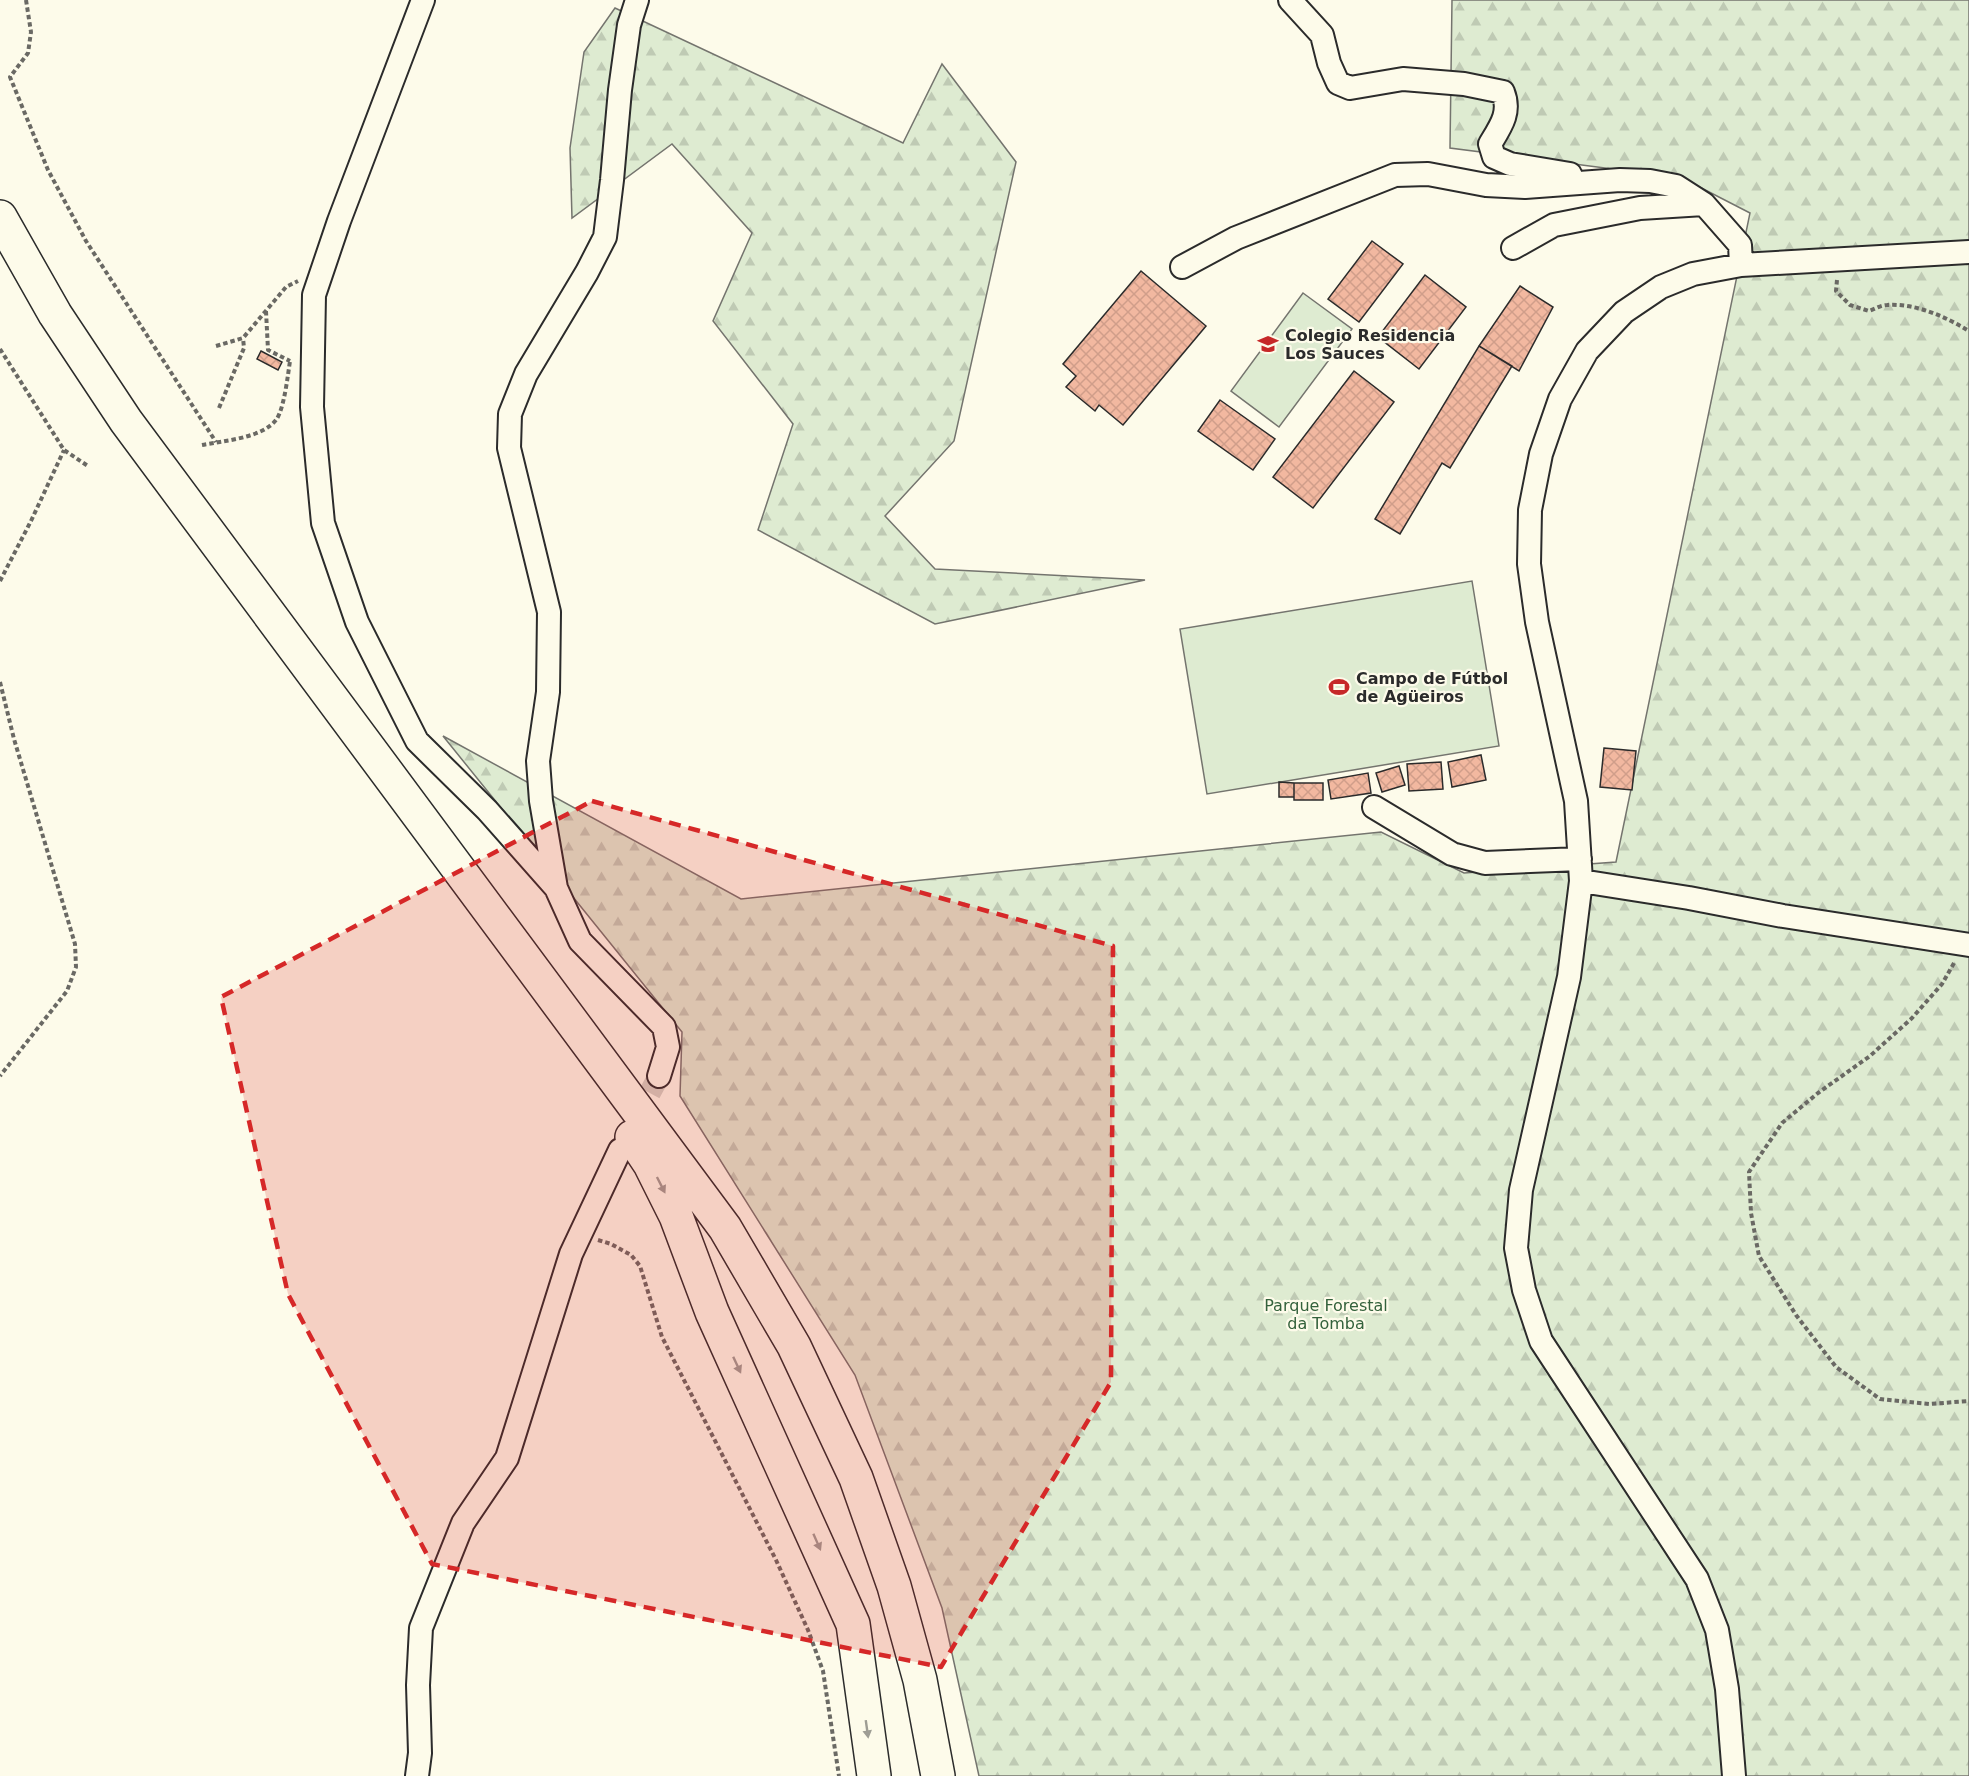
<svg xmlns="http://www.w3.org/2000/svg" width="1969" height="1776" font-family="'DejaVu Sans',sans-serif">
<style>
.forest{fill:url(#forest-firs);stroke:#74746e;stroke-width:1.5}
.pitch{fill:#deebd1;stroke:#74746e;stroke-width:1.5}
.building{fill:url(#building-cross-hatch);stroke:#2b2b2b;stroke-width:1.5}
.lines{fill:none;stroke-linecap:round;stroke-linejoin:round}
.minor-tunnel{stroke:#d3d1c4;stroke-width:22;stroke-dasharray:22 11;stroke-linecap:butt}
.minor-casing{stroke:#2b2b2b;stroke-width:26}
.highway-casing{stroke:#2b2b2b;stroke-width:36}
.path{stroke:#6a6964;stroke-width:4;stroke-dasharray:4.5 3;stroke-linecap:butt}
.minor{stroke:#fdfbea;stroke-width:22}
.highway{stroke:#fdfbea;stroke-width:33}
.oneway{fill:#9e9d94}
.marked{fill:#d62828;fill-opacity:0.2;stroke:#d62828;stroke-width:4.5;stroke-dasharray:12 8;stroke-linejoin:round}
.labels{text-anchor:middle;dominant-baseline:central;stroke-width:4.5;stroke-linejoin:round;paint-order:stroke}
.poi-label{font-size:16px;font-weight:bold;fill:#2b2b2b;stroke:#fdfbea;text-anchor:start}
.park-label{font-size:16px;fill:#34623c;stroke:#fdfbea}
</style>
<defs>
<pattern id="forest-firs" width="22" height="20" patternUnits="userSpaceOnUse" patternTransform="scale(1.5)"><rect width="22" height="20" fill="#deebd1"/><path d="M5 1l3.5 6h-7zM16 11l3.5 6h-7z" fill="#bfcab4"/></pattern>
<pattern id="building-cross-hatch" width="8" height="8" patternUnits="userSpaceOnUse" patternTransform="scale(1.5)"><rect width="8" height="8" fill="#f2b8a0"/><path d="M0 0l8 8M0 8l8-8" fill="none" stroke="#d09e8a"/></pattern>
</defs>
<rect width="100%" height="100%" fill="#fdfbea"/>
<!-- forest -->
<path class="forest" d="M1452 0H1969V1776H979L942 1608 855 1375 680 1096 682 1032 443 736 741 899 1381 832 1464 873 1616 862 1750 213 1682 178 1450 148Z
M615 8 903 143 942 64 1016 162 954 441 885 516 935 569 1145 580 935 624 758 530 793 424 713 321 752 233 672 144 572 218 570 148 584 52Z"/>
<!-- pitch -->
<path class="pitch" d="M1303 293 1352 329 1279 427 1231 391Z
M1472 581 1499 746 1207 794 1180 629Z"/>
<!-- building -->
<path class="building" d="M1372 241 1403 264 1359 322 1328 299Z
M1141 271 1206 326 1123 425 1099 405 1095 411 1066 387 1076 376 1063 364Z
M1425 275 1466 307 1419 369 1378 337Z
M1520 286 1553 307 1519 371 1479 346Z
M1479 346 1512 366 1450 468 1442 463 1400 534 1375 519Z
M261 351 282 362 278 370 257 359Z
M1354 371 1394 402 1313 508 1273 477Z
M1220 400 1275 439 1253 470 1198 431Z
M1604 748 1636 751 1632 790 1600 787Z
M1481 755 1486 780 1452 787 1448 762Z
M1441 762 1443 789 1409 791 1407 764Z
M1399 766 1405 785 1382 792 1376 773Z
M1368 773 1371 793 1331 799 1328 780Z
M1279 782 1294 783V797H1279Z
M1294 783H1323V800H1294Z"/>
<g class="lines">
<!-- minor-tunnel -->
<path class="minor-tunnel" d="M634 1122 659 1076"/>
<!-- minor casing -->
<g class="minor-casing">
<path id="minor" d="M423 0 339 221 314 295 312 407 323 523 357 622 417 741 487 810 556 888
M637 0 629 25 620 90 612 180 605 237 587 272 526 374 510 414 509 448 549 612 548 692 538 761 541 801 556 888 580 941 664 1027 668 1047 659 1076
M1290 0 1322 35 1329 63 1338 83 1350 88 1403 79 1464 84 1503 92C1511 112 1501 126 1490 144L1494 157 1510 164 1570 174
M1513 248 1554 225 1640 208 1704 204
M1182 267 1236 238 1395 175 1428 174 1486 185 1525 187 1620 180 1650 181 1676 186 1704 204 1740 245 1741 265
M1374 807 1452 854 1485 863 1580 859
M1581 881 1689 898 1783 916 1969 945
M417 1776 420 1753 418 1685 421 1628 463 1523 507 1458 571 1254 620 1150
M1734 1776 1727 1689 1717 1630 1697 1579 1541 1341 1524 1290 1516 1248 1521 1190 1569 977 1581 881 1576 801 1537 622 1529 564 1530 510 1541 454 1560 399 1587 351 1624 312 1661 287 1693 274 1741 265 1969 252"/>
</g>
<!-- highway casing -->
<g class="highway-casing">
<path id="highway" d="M0 217 55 314 126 421 725 1228 794 1346 856 1478 894 1586 920 1680 938 1776
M632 1137 650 1164 676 1216 712 1312 853 1624 874 1776"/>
</g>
<!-- path -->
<path class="path" d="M26 0 31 32 28 53 10 77 48 170 86 241 216 442
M1837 280 1836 291 1850 305 1869 311C1875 309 1881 305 1887 305 1916 303 1946 317 1969 331
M266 311 268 350 290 361
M216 346 243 338 286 287 298 281
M0 349 64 450 88 466
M219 408 244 348 243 338
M202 445C223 441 262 438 276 420 284 410 288 374 290 361
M0 581 31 521 64 450
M0 682 14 739 75 944 76 967 67 991 0 1076
M1954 963 1942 984 1912 1018 1870 1056 1818 1093 1782 1123 1749 1172 1751 1213 1759 1256 1796 1315 1836 1367 1880 1399 1929 1404 1969 1401
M598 1240 611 1244 631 1255 640 1266 662 1337 776 1560 808 1630 823 1671 839 1776"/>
<!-- minor -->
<use href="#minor" class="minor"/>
<!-- highway -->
<use href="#highway" class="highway"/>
</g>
<!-- one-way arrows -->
<defs><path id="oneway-solid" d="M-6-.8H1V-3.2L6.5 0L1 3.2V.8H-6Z" transform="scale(1.5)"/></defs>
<g class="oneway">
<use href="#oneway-solid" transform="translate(661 1185) rotate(63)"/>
<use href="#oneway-solid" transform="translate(737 1365) rotate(65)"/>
<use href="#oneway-solid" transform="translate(817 1542) rotate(66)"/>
<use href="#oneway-solid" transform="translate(867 1729) rotate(82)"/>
</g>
<!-- marked area -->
<path class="marked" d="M592 801 1113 946 1111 1382 941 1667 432 1564 288 1294 221 997Z"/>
<!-- icons -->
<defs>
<g id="school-bare" transform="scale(1.62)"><path d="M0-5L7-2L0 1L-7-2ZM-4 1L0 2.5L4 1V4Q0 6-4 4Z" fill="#c62828" stroke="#fdfbea" stroke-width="2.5" paint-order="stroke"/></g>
<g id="stadium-bare" transform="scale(1.62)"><path d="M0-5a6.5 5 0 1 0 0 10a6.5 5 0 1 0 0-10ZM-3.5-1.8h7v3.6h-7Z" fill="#c62828" stroke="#fdfbea" stroke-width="2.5" paint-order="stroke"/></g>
</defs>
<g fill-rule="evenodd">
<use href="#school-bare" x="1268" y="344"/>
<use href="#stadium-bare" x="1339" y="687"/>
</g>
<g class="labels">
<!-- poi labels -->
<g class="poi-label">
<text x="1285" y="335">Colegio Residencia<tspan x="1285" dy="18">Los Sauces</tspan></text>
<text x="1356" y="678">Campo de Fútbol<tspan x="1356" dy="18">de Agüeiros</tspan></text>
</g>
<!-- park labels -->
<g class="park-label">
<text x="1326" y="1305">Parque Forestal<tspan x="1326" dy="18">da Tomba</tspan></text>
</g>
</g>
</svg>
